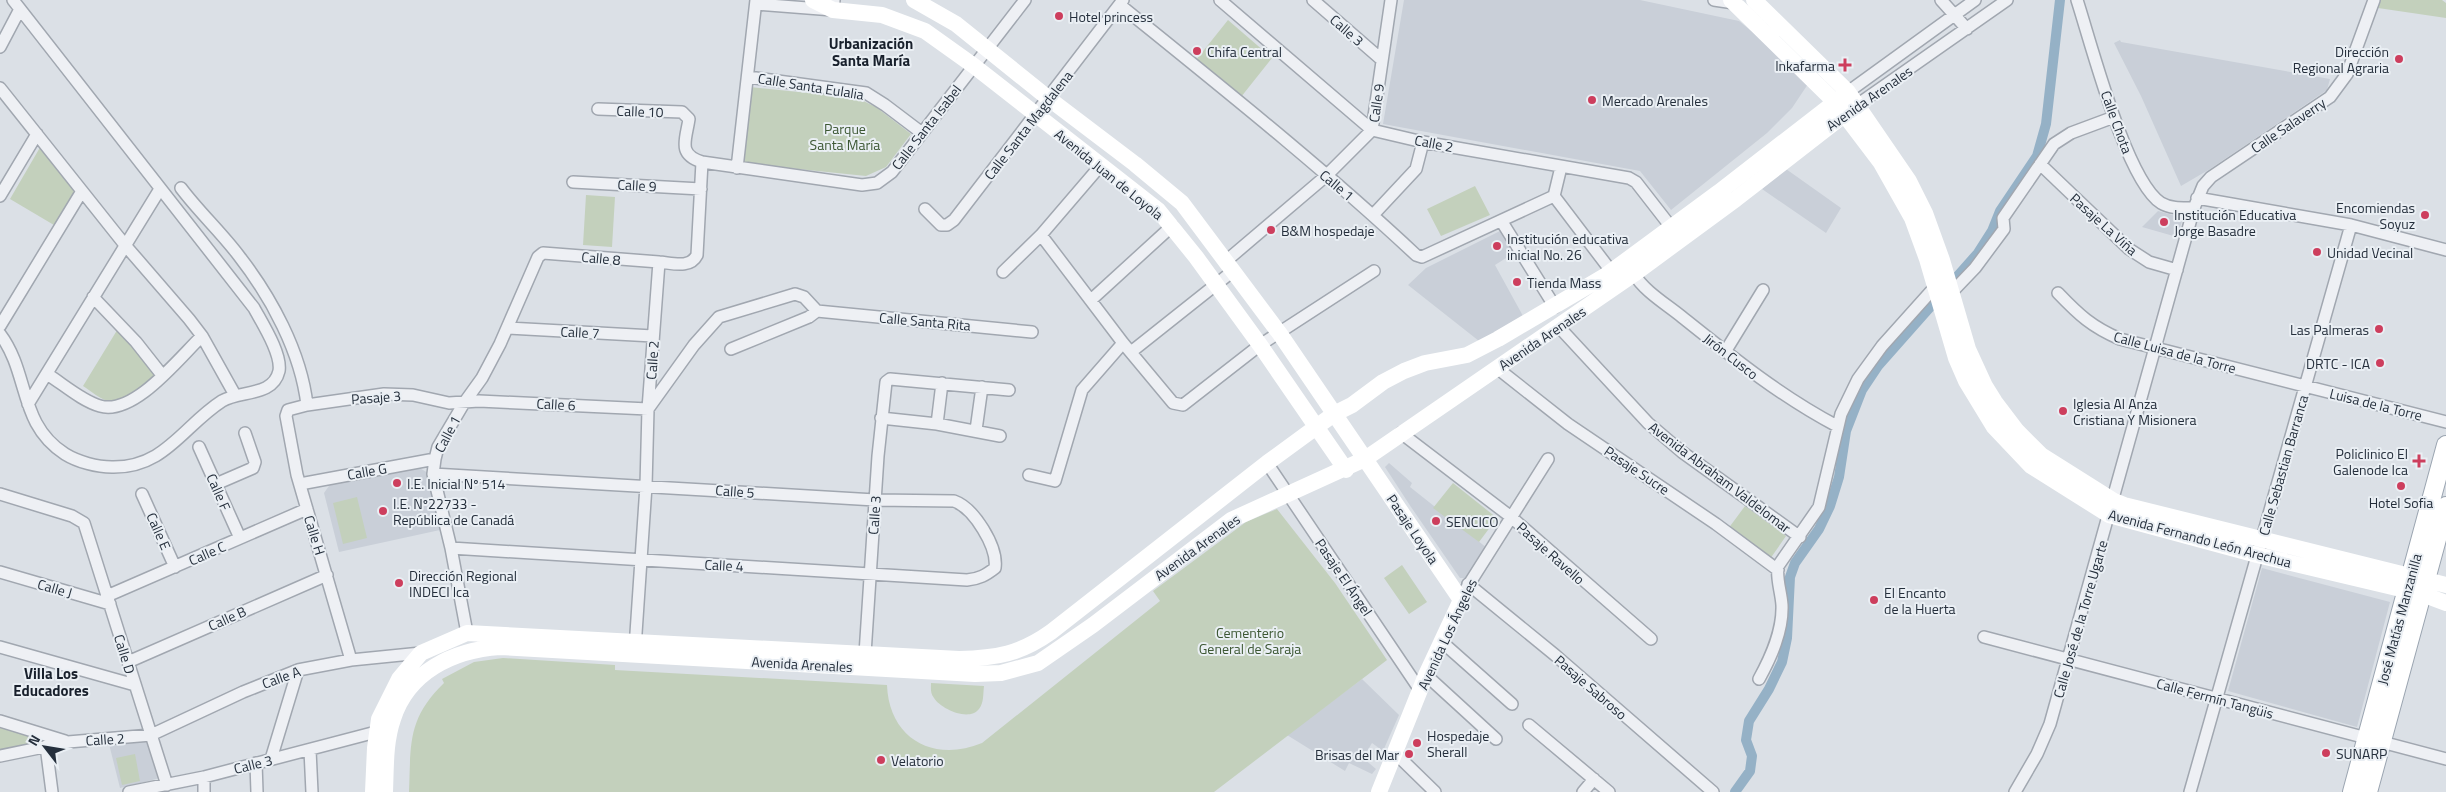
<svg xmlns="http://www.w3.org/2000/svg" width="2446" height="792" font-family="'Titillium Web',sans-serif">
<style>
.built{fill:#c9cfd8}
.green{fill:#c3d0bc}
.lines{fill:none;stroke-linecap:round;stroke-linejoin:round}
.canal{stroke:#95b1c6;stroke-width:10}
.street-casing{stroke:#a1a7b0;stroke-width:14}
.primary-casing{stroke:#9ba5b1;stroke-width:20}
.street{stroke:#eef0f4;stroke-width:11}
.secondary{stroke:#fff;stroke-width:16}
.primary{stroke:#fff;stroke-width:18}
.poi-dot{fill:#cd3e5d;stroke:#eaeff4;stroke-width:2}
.labels{text-anchor:middle;dominant-baseline:central;stroke-width:4;stroke-linejoin:round;paint-order:stroke}
.poi-label{font-size:14px;fill:#252f3c;stroke:#eaeff4;text-anchor:start}
.street-label{font-size:14px;fill:#252f3c;stroke:#eaeff4}
.park-label{font-size:14px;fill:#3c5733;stroke:#eaeff4}
.neighbourhood-label{font-size:15px;font-weight:bold;fill:#18202c;stroke:#eaeff4}
</style>
<rect width="100%" height="100%" fill="#dbe0e6"/>
<!-- built -->
<path class="built" d="M1404 0H1640L1739 21 1816 83 1808 84 1792 108 1767 133 1671 210 1640 171 1383 124Z
M2120 40 2121 42 2330 79 2327 90 2210 169 2181 186 2141 96 2114 43Z
M1786 169 1841 208 1826 233 1762 189Z
M2158 211 2183 218 2177 237 2142 227Z
M1502 230 1514 253 1495 265 1523 316 1479 341 1408 285 1426 268Z
M1389 463 1412 483 1410 487 1487 548 1467 578H1460L1411 507 1385 467Z
M418 467 428 473 440 530 339 552 324 493 331 483 367 476 379 477 382 473Z
M2262 568 2390 602 2357 727 2228 691Z
M1362 679 1399 715 1383 751 1372 743 1363 758 1376 769 1372 774 1349 763 1345 771 1287 735Z
M149 739 160 778 120 788 109 744Z"/>
<!-- green -->
<path class="green" d="M2381 0H2442L2446 3V18L2378 8Z
M1228 20 1272 58 1241 97 1196 60Z
M750 87 857 98 876 107 911 134 886 167 866 176 741 163Z
M42 144 80 192 59 228 10 199Z
M1475 186 1490 215 1441 236 1427 209Z
M586 195 615 197 612 247 583 245Z
M119 327 157 374C144 385 127 405 108 401 100 399 91 391 83 386Z
M1453 483 1497 518 1479 542 1433 508Z
M357 497 367 538 343 544 333 503Z
M1745 506 1786 536 1770 559 1728 529Z
M1277 509 1335 583 1387 660 1214 792H409C411 744 407 719 444 683L442 679 474 662 503 658 615 665V670L887 685C889 739 934 763 982 743L1160 601 1153 591 1246 522Z
M1402 565 1427 602 1409 614 1384 578Z
M931 683 984 686C983 693 984 703 979 709 969 722 941 709 934 698 930 693 931 688 931 683Z
M0 723 40 738 36 744 0 751Z
M135 754 140 781 122 785 116 758Z"/>
<g class="lines">
<!-- canal -->
<path class="canal" d="M1735 792 1750 771 1752 756 1746 740 1749 721 1769 689 1782 662 1787 638 1790 577 1795 563 1819 529 1830 506 1839 477 1846 431 1862 390 1878 366 1978 253 1992 231 2000 211 2037 156 2046 124 2060 0"/>
<!-- street casing -->
<g class="street-casing">
<path id="street" d="M1220 0 1372 130 1423 142 1629 178 1636 182 1671 227
M1313 0 1382 60
M1714 0 1734 3 1736 1
M1941 0 1967 29
M2077 0C2091 43 2126 180 2161 203 2171 209 2183 208 2194 208
M756 4 833 10 834 0
M1120 5C1220 86 1322 167 1416 255L1422 257 1554 196 1561 167
M0 47 20 9
M748 77 866 93 885 105 922 133
M0 88 125 245 189 319 202 336 235 395
M1848 92 1975 0
M1857 105 2007 0
M598 109 682 112 689 119C686 140 677 154 702 162L697 255C690 269 672 263 659 262L648 409 646 486 635 648
M702 162 862 185 877 183 892 172 1025 0
M2040 164 2129 249 2149 262 2177 270
M737 168 756 0
M573 182 701 189
M181 188C199 212 221 232 239 256 271 297 301 352 307 405
M0 196 37 134
M1554 196 1611 271
M2197 198 2351 225 2446 250
M925 209 941 225H947L954 220 1123 0
M1373 215 1416 169 1423 142
M1502 222 1555 307
M1041 235 1123 343 1173 403 1183 405 1260 345 1374 271
M1226 261 1326 176 1372 130 1391 0
M1003 272 1041 235 1101 165
M1634 274C1644 291 1666 304 1682 317 1732 357 1780 396 1837 426
M1952 292 1975 268 2004 229 2003 218 2054 144 2071 133 2114 117
M2058 293C2079 315 2092 327 2120 339L2446 422
M93 297 136 342 162 375
M1091 300 1172 226
M0 326 82 191
M1559 327 1648 423 1682 452 1800 537
M507 328 653 336
M0 334C30 374 18 424 65 454 78 462 97 467 112 467 165 468 183 426 222 401 240 390 273 397 279 371 282 354 262 323 254 308L13 0
M731 349 809 317 817 311 1032 332
M1131 352 1233 271
M1725 352 1763 290
M1497 368 1568 424 1716 524 1778 570
M47 374C63 384 82 401 100 406 134 416 179 358 202 336
M28 404 160 189
M881 418 937 424 1000 436
M937 424 942 383
M976 430 982 387
M1401 433 1511 517 1651 639
M199 447 240 538
M1267 463 1420 690
M433 474 875 500 954 501C974 508 998 547 995 568 986 575 979 579 967 580L451 548
M1029 475 1055 481 1082 390 1123 343
M216 484 253 468 255 462 245 433
M300 484 435 459
M0 494 72 516 84 523 167 785
M142 494 175 567
M0 572 110 604
M1468 584 1555 655 1713 792
M1466 589 1548 459
M107 596 307 509
M467 633 451 548 433 474 435 459 438 447 464 403 482 378 500 344 538 257 543 253 659 262
M1984 637 2446 759
M1442 642 1512 704
M0 647 135 685
M865 654 878 456 886 382 890 379 1009 390
M351 660 297 475 286 416 288 410 307 405 384 394 413 395 449 403 479 401 648 409 694 345 719 317 795 294 804 297 817 311
M128 662 327 575
M1426 675 1496 739
M1759 679C1771 657 1783 631 1782 605 1781 591 1776 579 1778 566L1819 507 1841 414 1858 379 1882 346 1934 288
M0 721 65 741
M1529 725 1609 792
M46 746 52 792
M310 750 312 792
M1395 753 1435 792
M0 756 68 742 151 735 243 692 298 670 351 660 421 653
M271 759 298 670
M256 763 257 792
M129 792 204 777 376 732
M204 792V777
M1583 792 1594 779
M2015 792 2037 754 2050 724 2194 208 2203 186 2211 177 2330 97 2347 74 2374 0
M2190 792 2351 225"/>
</g>
<!-- primary casing -->
<g class="primary-casing">
<path id="primary" d="M2352 792 2446 445
M2368 792 2446 506"/>
</g>
<!-- street -->
<use href="#street" class="street"/>
<!-- secondary -->
<path class="secondary" d="M813 0 833 10 882 15 925 31 974 66 1158 210 1196 257 1260 345 1346 470
M914 0 956 24 1048 98 1135 164 1182 203 1280 334 1461 600 1426 675 1379 792
M1731 0 1834 101 1881 163 1912 218 1927 259 1956 358 1966 381 1994 427 2031 466 2109 515 2257 555 2422 594 2446 603
M1754 0 1848 92 1909 181 1925 213 1942 260 1968 349 1985 386 1995 402 2017 431 2041 455 2114 501 2124 505 2446 585
M373 792 375 748 379 719 399 679 421 653 467 633 959 659C997 658 1020 654 1051 632L1267 463 1334 414 1352 405 1383 382 1404 371 1425 363 1467 355 1498 339 1605 276 1719 192 1848 92
M385 792C386 768 385 742 393 719 408 672 453 650 500 647L975 674 1001 673 1038 663 1093 625 1231 520 1365 459 1634 274 1736 199 1857 105"/>
<!-- primary -->
<use href="#primary" class="primary"/>
</g>
<!-- markers -->
<g class="poi-dot">
<circle cx="1059" cy="16" r="5"/>
<circle cx="1197" cy="51" r="5"/>
<circle cx="2399" cy="59" r="5"/>
<path d="M1842.5 57.5h5v5h5v5h-5v5h-5v-5h-5v-5h5z"/>
<circle cx="1592" cy="100" r="5"/>
<circle cx="2425" cy="215" r="5"/>
<circle cx="2164" cy="222" r="5"/>
<circle cx="1271" cy="230" r="5"/>
<circle cx="1497" cy="246" r="5"/>
<circle cx="2317" cy="252" r="5"/>
<circle cx="1517" cy="282" r="5"/>
<circle cx="2379" cy="329" r="5"/>
<circle cx="2380" cy="363" r="5"/>
<circle cx="2063" cy="411" r="5"/>
<path d="M2416.5 453.5h5v5h5v5h-5v5h-5v-5h-5v-5h5z"/>
<circle cx="397" cy="483" r="5"/>
<circle cx="2401" cy="486" r="5"/>
<circle cx="383" cy="511" r="5"/>
<circle cx="1436" cy="521" r="5"/>
<circle cx="399" cy="583" r="5"/>
<circle cx="1874" cy="600" r="5"/>
<circle cx="1417" cy="743" r="5"/>
<circle cx="2326" cy="753" r="5"/>
<circle cx="1409" cy="754" r="5"/>
<circle cx="881" cy="760" r="5"/>
</g>
<g class="labels">
<!-- poi labels -->
<g class="poi-label">
<text x="1069" y="16">Hotel princess</text>
<text x="1207" y="51">Chifa Central</text>
<text x="2389" y="51" text-anchor="end">Dirección<tspan x="2389" dy="16">Regional Agraria</tspan></text>
<text x="1835" y="65" text-anchor="end">Inkafarma</text>
<text x="1602" y="100">Mercado Arenales</text>
<text x="2415" y="207" text-anchor="end">Encomiendas<tspan x="2415" dy="16">Soyuz</tspan></text>
<text x="2174" y="214">Institución Educativa<tspan x="2174" dy="16">Jorge Basadre</tspan></text>
<text x="1281" y="230">B&amp;M hospedaje</text>
<text x="1507" y="238">Institución educativa<tspan x="1507" dy="16">inicial No. 26</tspan></text>
<text x="2327" y="252">Unidad Vecinal</text>
<text x="1527" y="282">Tienda Mass</text>
<text x="2369" y="329" text-anchor="end">Las Palmeras</text>
<text x="2370" y="363" text-anchor="end">DRTC - ICA</text>
<text x="2073" y="403">Iglesia Al Anza<tspan x="2073" dy="16">Cristiana Y Misionera</tspan></text>
<text x="2408" y="453" text-anchor="end">Policlinico El<tspan x="2408" dy="16">Galenode Ica</tspan></text>
<text x="407" y="483">I.E. Inicial Nº 514</text>
<text x="2401" y="502" text-anchor="middle">Hotel Sofia</text>
<text x="393" y="503">I.E. Nº22733 -<tspan x="393" dy="16">República de Canadá</tspan></text>
<text x="1446" y="521">SENCICO</text>
<text x="409" y="575">Dirección Regional<tspan x="409" dy="16">INDECI Ica</tspan></text>
<text x="1884" y="592">El Encanto<tspan x="1884" dy="16">de la Huerta</tspan></text>
<text x="1427" y="735">Hospedaje<tspan x="1427" dy="16">Sherall</tspan></text>
<text x="2336" y="753">SUNARP</text>
<text x="1399" y="754" text-anchor="end">Brisas del Mar</text>
<text x="891" y="760">Velatorio</text>
</g>
<!-- street labels -->
<g class="street-label">
<text transform="translate(1347 30) rotate(41)">Calle 3</text>
<text transform="translate(811 86) rotate(9)">Calle Santa Eulalia</text>
<text transform="translate(1869 98) rotate(-35)">Avenida Arenales</text>
<text transform="translate(1376 103) rotate(-82)">Calle 9</text>
<text transform="translate(640 111) rotate(2)">Calle 10</text>
<text transform="translate(2117 122) rotate(70)">Calle Chota</text>
<text transform="translate(1028 125) rotate(-52)">Calle Santa Magdalena</text>
<text transform="translate(2288 125) rotate(-34)">Calle Salaverry</text>
<text transform="translate(926 127) rotate(-52)">Calle Santa Isabel</text>
<text transform="translate(1434 143) rotate(11)">Calle 2</text>
<text transform="translate(1109 174) rotate(39)">Avenida Juan de Loyola</text>
<text transform="translate(637 185) rotate(3)">Calle 9</text>
<text transform="translate(1337 185) rotate(40)">Calle 1</text>
<text transform="translate(2104 224) rotate(42)">Pasaje La Viña</text>
<text transform="translate(601 258) rotate(5)">Calle 8</text>
<text transform="translate(925 321) rotate(5)">Calle Santa Rita</text>
<text transform="translate(580 332) rotate(3)">Calle 7</text>
<text transform="translate(1542 338) rotate(-34)">Avenida Arenales</text>
<text transform="translate(2175 352) rotate(15)">Calle Luisa de la Torre</text>
<text transform="translate(1731 356) rotate(38)">Jirón Cusco</text>
<text transform="translate(652 360) rotate(-86)">Calle 2</text>
<text transform="translate(376 397) rotate(-4)">Pasaje 3</text>
<text transform="translate(556 404) rotate(3)">Calle 6</text>
<text transform="translate(2376 404) rotate(14)">Luisa de la Torre</text>
<text transform="translate(447 434) rotate(-62)">Calle 1</text>
<text transform="translate(2283 465) rotate(-74)">Calle Sebastian Barranca</text>
<text transform="translate(1637 470) rotate(34)">Pasaje Sucre</text>
<text transform="translate(367 471) rotate(-10)">Calle G</text>
<text transform="translate(1720 477) rotate(37)">Avenida Abraham Valdelomar</text>
<text transform="translate(735 491) rotate(4)">Calle 5</text>
<text transform="translate(219 492) rotate(66)">Calle F</text>
<text transform="translate(874 515) rotate(-86)">Calle 3</text>
<text transform="translate(1413 529) rotate(56)">Pasaje Loyola</text>
<text transform="translate(159 531) rotate(66)">Calle E</text>
<text transform="translate(315 535) rotate(73)">Calle H</text>
<text transform="translate(2200 538) rotate(15)">Avenida Fernando León Arechua</text>
<text transform="translate(1197 547) rotate(-36)">Avenida Arenales</text>
<text transform="translate(207 553) rotate(-24)">Calle C</text>
<text transform="translate(1551 553) rotate(42)">Pasaje Ravello</text>
<text transform="translate(724 565) rotate(3)">Calle 4</text>
<text transform="translate(1344 577) rotate(56)">Pasaje El Ángel</text>
<text transform="translate(55 588) rotate(16)">Calle J</text>
<text transform="translate(227 618) rotate(-24)">Calle B</text>
<text transform="translate(2080 619) rotate(-74)">Calle José de la Torre Ugarte</text>
<text transform="translate(2399 619) rotate(-75)">José Matías Manzanilla</text>
<text transform="translate(1447 634) rotate(-65)">Avenida Los Ángeles</text>
<text transform="translate(125 654) rotate(73)">Calle D</text>
<text transform="translate(802 664) rotate(3)">Avenida Arenales</text>
<text transform="translate(281 677) rotate(-20)">Calle A</text>
<text transform="translate(1591 687) rotate(41)">Pasaje Sabroso</text>
<text transform="translate(2215 698) rotate(15)">Calle Fermín Tangüis</text>
<text transform="translate(105 739) rotate(-4)">Calle 2</text>
<text transform="translate(253 764) rotate(-14)">Calle 3</text>
</g>
<!-- park labels -->
<g class="park-label">
<text x="845" y="128">Parque<tspan x="845" dy="16">Santa María</tspan></text>
<text x="1250" y="632">Cementerio<tspan x="1250" dy="16">General de Saraja</tspan></text>
</g>
<!-- neighbourhood labels -->
<g class="neighbourhood-label">
<text x="871" y="43">Urbanización<tspan x="871" dy="17">Santa María</tspan></text>
<text x="51" y="673">Villa Los<tspan x="51" dy="17">Educadores</tspan></text>
</g>
</g>
<!-- north arrow -->
<g transform="translate(45 747) rotate(301)" stroke="#eaeff4" stroke-width="4" paint-order="stroke">
<path d="M0-4L9 19L0 12L-9 19Z" fill="#252f3c"/>
<text y="-8" font-size="14" font-weight="bold" text-anchor="middle" fill="#252f3c">N</text>
</g>
</svg>
